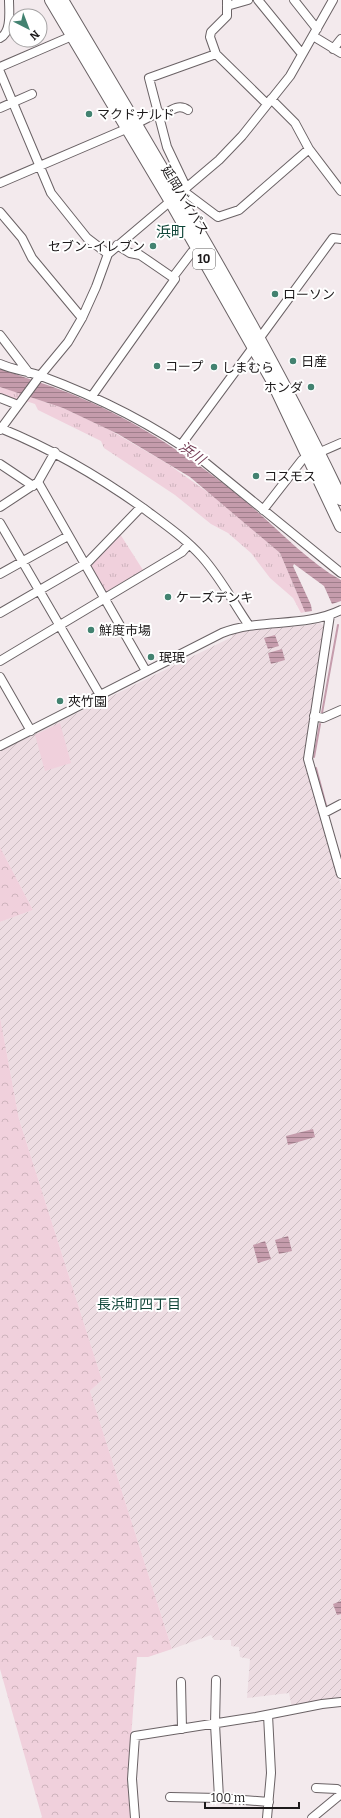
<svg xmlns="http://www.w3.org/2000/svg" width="341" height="1818" font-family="Bitter,'Noto Sans JP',serif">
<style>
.industrial{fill:url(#industrial-furrows)}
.grass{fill:url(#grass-tufts)}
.forest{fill:url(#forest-crowns)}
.pitch{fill:#f0d0dc}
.water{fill:url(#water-rules)}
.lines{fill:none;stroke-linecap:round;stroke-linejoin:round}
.stream{stroke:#c59cac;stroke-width:2}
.minor-casing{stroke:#6a6265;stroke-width:10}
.highway-casing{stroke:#6a6265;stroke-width:14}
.minor{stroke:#fff;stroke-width:8}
.highway{stroke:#fff;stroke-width:12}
.poi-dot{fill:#428270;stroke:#fff;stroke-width:1.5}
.labels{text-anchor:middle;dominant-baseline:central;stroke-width:4;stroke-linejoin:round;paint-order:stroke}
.shield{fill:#fff;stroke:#615f5f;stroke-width:1}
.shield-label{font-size:12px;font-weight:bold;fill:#1d1a1b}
.poi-label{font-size:13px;fill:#1d1a1b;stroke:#fff;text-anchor:start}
.street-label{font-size:13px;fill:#1d1a1b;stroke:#fff}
.water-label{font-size:14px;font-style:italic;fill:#753e56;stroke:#fff}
.neighbourhood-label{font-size:14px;fill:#104639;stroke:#fff}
.quarter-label{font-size:15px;fill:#104639;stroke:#fff}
</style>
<defs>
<pattern id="industrial-furrows" width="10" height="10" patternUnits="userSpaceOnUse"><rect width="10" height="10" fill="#eddce2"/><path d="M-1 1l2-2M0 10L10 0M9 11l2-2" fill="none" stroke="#cbbcc1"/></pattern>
<pattern id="grass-tufts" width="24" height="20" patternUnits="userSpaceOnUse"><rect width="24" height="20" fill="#f0d0dc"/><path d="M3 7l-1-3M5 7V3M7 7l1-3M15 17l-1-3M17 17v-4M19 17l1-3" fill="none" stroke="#cdb2bc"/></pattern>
<pattern id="forest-crowns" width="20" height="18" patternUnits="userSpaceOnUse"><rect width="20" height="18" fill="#f0d0dc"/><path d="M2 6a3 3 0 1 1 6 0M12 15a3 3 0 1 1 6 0" fill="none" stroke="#cdb2bc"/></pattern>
<pattern id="water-rules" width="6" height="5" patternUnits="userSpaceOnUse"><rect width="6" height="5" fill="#c59cac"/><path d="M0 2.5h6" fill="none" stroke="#9f7e8b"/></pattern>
</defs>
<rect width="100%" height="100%" fill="#f3eaed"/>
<!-- industrial -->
<path class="industrial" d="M320 623 326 628 305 757 341 886V1701L292 1708 289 1693 247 1698 250 1659 240 1657 239 1647 231 1646V1640H214L211 1635 172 1649 90 1391 102 1380 19 1119 0 1017V922L33 910 0 847V751L232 637V634L249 629 303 626Z"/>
<!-- grass -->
<path class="grass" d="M0 387 22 394 19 398 13 401 0 396Z
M30 397 63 408 108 429 168 464 213 496 280 553 305 612 301 613 293 598 270 578 251 553 228 533 211 524 175 495 104 448 101 441 38 410 35 404 26 401Z
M120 534 143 570 104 593 89 567Z"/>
<!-- forest -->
<path class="forest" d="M0 847 33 910 0 922Z
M0 1017 19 1119 102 1380 90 1391 172 1649 148 1657H137L128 1779 131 1818H41L42 1817 0 1669Z"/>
<!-- pitch -->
<path class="pitch" d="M60 723 71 763 45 771 35 735Z"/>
<!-- water -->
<path class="water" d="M0 369C23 377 46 384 69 393 129 417 184 452 234 492 269 519 303 559 341 580V601L332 604 324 586 294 564 293 566 311 605 312 611 305 612 280 553 190 477 118 434 63 408 0 387Z
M275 635 279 646 268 649 264 638Z
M282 649 285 660 271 664 268 653Z
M313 1129 315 1137 288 1145 286 1136Z
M288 1236 292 1251 279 1254 275 1240Z
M265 1241 271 1259 258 1263 253 1245Z
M341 1601V1614L337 1615 333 1604Z"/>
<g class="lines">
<!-- stream -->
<path class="stream" d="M322 713 338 625
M314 757 320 724
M316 768 327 809"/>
<!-- minor casing -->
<g class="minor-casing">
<path id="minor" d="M227 0V16L211 32 210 37 216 54 267 104
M258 0 302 54
M294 0 317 29
M227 6 248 0
M313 36 341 53
M0 38C12 32 9 11 9 0
M333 49 341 39
M0 67 72 36
M0 72 51 193 87 238 108 254
M271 99 295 123 309 149 341 191
M0 108 32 94
M160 117C170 111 178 103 188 110
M0 183 126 129 159 112
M186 187 167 147 149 78 216 54
M182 190 218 217 239 210 309 149
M0 212 22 238 32 258 82 318
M173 277 192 252 198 248
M0 335 29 373
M259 339 333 238 341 239
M0 364C13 370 28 371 41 376 98 397 152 424 201 459L341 573
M92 396 175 279 140 255 130 253 117 245
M0 398 18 405
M0 428C52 449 98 476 143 508 163 523 185 538 202 557 220 577 233 602 248 624
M0 430 39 377 68 342 82 318 96 287 108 254 219 160 242 136 290 76 333 0
M181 445 254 346
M0 464 33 486
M38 482 146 671
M0 507 38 482 55 452
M263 510 302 460 341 443
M0 523 100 695
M0 574 68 536
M0 613 88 562 141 507
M330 615 308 759 341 874
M0 661 182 552 189 544
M0 677 31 731
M314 716 323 718 341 710
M0 746 222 633C260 618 304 628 341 610
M324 813 341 804
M216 1680 215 1724 219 1798 269 1802
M181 1682 182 1729
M316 1788 337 1789 341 1792
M170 1797 219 1798
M135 1818 132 1779 135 1736 256 1717 322 1704 341 1702
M267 1818 271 1773 268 1715
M312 1818 341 1794"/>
</g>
<!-- highway casing -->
<g class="highway-casing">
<path id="highway" d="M51 0 170 200 271 378 341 526
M62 0C159 164 259 327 341 499"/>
</g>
<!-- minor -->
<use href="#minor" class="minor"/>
<!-- highway -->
<use href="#highway" class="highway"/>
</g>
<!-- markers -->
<g class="poi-dot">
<circle cx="89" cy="114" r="4"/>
<circle cx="153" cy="246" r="4"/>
<circle cx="275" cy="294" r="4"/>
<circle cx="293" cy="361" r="4"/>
<circle cx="157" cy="366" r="4"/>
<circle cx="214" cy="367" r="4"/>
<circle cx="311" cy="387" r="4"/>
<circle cx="256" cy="476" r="4"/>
<circle cx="168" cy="597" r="4"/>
<circle cx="91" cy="630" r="4"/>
<circle cx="151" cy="657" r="4"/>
<circle cx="60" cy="701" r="4"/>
</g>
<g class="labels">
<!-- shield labels -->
<rect class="shield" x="193" y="249" width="22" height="20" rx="3"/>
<g class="shield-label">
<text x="204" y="259">10</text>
</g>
<!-- poi labels -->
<g class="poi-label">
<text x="97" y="114">マクドナルド</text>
<text x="145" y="246" text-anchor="end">セブン-イレブン</text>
<text x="283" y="294">ローソン</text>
<text x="301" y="361">日産</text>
<text x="165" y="366">コープ</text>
<text x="222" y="367">しまむら</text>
<text x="303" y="387" text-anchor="end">ホンダ</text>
<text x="264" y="476">コスモス</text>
<text x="176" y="597">ケーズデンキ</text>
<text x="99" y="630">鮮度市場</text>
<text x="159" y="657">珉珉</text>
<text x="68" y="701">夾竹園</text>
</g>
<!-- street labels -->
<g class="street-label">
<text transform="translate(185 200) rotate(59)">延岡バイパス</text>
</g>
<!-- water labels -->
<g class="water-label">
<text transform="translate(192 453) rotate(36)">浜川</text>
</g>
<!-- neighbourhood labels -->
<g class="neighbourhood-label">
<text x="139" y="1304">長浜町四丁目</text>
</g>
<!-- quarter labels -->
<g class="quarter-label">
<text x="171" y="232">浜町</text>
</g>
</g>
<!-- north arrow -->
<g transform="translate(28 28) rotate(138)"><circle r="19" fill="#ffffff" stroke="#a5a3a4"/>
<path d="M0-3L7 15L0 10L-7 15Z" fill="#428270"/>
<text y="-6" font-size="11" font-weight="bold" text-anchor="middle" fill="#1d1a1b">N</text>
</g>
<!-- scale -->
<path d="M205 1802v6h94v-6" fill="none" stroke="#1d1a1b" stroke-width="2"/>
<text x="211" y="1802" font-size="12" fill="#1d1a1b" stroke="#ffffff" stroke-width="3" paint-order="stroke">100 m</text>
</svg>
